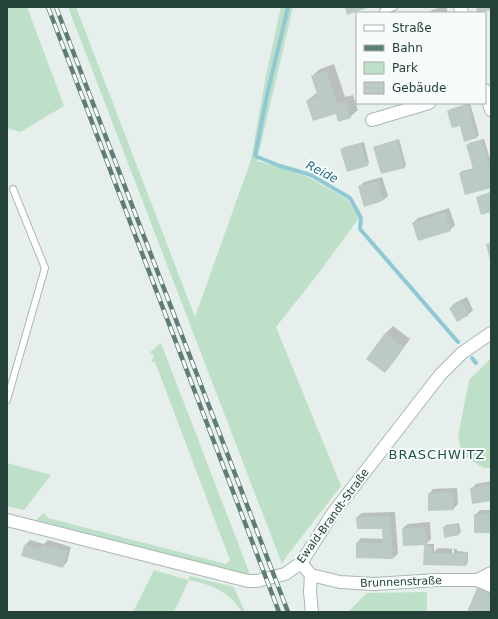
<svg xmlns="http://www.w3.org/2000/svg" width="498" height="619" font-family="'DejaVu Sans',sans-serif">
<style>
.green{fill:#bfe0c8}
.shadow{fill:#0003;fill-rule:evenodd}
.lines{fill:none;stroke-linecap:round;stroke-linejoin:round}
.stream{stroke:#8ec9d4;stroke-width:4}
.building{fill:#bbcac4}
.service-casing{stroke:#a8b8b2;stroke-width:8}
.minor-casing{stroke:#a8b8b2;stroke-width:14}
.tertiary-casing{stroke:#a8b8b2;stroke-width:14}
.service{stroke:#fff;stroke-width:6}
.minor{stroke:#fff;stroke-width:12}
.tertiary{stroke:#fff;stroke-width:12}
.rail-casing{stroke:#5f7d75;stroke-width:4.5}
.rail{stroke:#f7fbf9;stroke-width:3;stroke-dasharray:9;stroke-linecap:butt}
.labels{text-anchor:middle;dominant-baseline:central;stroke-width:4;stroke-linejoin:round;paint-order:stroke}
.street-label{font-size:11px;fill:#24423a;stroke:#f7fbf9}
.water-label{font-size:12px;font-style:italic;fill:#1c6f80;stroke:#f7fbf9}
.quarter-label{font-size:13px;letter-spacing:1px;fill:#1f5548;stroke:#f7fbf9}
</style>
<rect width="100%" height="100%" fill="#e6efeb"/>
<!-- green -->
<path class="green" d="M7 7H27L64 106 20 132 7 128Z
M68 7H76L195 317 251 160 266 75 281 7H293L257 161 283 168 310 178 348 200 359 218 318 274 276 327 341 486 286 557 282 564Z
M161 343 251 577 35 521 44 513 48 518 226 564 230 560 155 362H151L154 356 150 352Z
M491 358V468H484L462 455 458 436 469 380Z
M7 463 51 475 24 510 7 506Z
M154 570 188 580 190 576 234 587 245 612H242C228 591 213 585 189 580L174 612H133Z
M427 592V612H348L367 593Z"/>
<!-- shadow -->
<path class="shadow" d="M442 7H446L448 13H429L432 10Z
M334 64 345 97 353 95 358 110 350 117 307 101 315 94 318 93 312 76 320 69Z
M470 103 479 135 477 137 461 125 448 111 451 109Z
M399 139 406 165 404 167 374 148 376 146Z
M484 139 491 162V187L460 173 462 171 474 168 467 146 469 143Z
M364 142 369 163 367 165 342 149 344 147Z
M382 177 388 196 383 200 364 206 359 187 364 182Z
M491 192V211L477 198 479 196Z
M449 208 455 225 450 230 413 223 418 218Z
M467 297 473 310 468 315 450 308 455 303Z
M393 326 410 339 392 364 385 372 386 333Z
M491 481V500L473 503 471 489 476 484Z
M457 488 458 504 453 509 429 494 433 489Z
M480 510H491V532L475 515Z
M395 512 398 554 393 558 357 557V543L361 538 384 539 383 529 357 517 362 513Z
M430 522 431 539 426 544H434V552L438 548 457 549V551L468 552V562L466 565 424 564 425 546 427 544 404 545 403 528 408 524ZM452 549H454V561H452Z
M459 523 461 532 459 534 444 527 446 525Z
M30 540 44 544 48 540 71 547 67 562 62 567 25 545Z
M480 587 491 591V609L490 612H468L477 589Z"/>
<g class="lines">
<!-- stream -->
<path class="stream" d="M288 7 267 95 255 156 280 166 311 175 350 198 361 218 360 229 458 342
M472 358 476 363"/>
</g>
<!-- building -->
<path class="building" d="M345 7H370L347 15Z
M476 7H491V10L477 13Z
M441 10 442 13H432Z
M327 71 337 104 346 101 351 118 338 122 336 114 313 121 306 101 318 97 311 76Z
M468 105 477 138 464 142 460 126 452 128 447 111Z
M482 140 491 170V188L465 195 459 173 473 169 466 145Z
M397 141 405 168 381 174 373 147Z
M361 143 368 166 347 172 340 149Z
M378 181 383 201 364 207 358 186Z
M491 193V212L481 215 476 197Z
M445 212 451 231 418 241 412 223Z
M491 243V260H490L486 244Z
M462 301 469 315 457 322 449 308Z
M385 333 404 347 385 373 366 359Z
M489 485 491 501 472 504 470 488Z
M453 492 454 510 428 511V493Z
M474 514H491V533H474Z
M390 516 393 559 356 558V542L383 543 382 529H357L356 517Z
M457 524 459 535 444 538 443 527Z
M425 527 427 545 403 546 402 528Z
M24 545 41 549 42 545 67 551 63 568 21 556Z
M424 545 432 546V553H467L466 566 423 565Z
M477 588 491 594V607L489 612H467Z"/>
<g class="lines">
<!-- service casing -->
<g class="service-casing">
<path id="service" d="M383 11 394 7
M7 400 45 268 13 189"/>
</g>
<!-- minor casing -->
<g class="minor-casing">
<path id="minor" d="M372 120 429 103
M301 563 311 575 340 582 374 584 438 580H477L491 586
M311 575 310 592 312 612
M477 580 491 573"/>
</g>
<!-- tertiary casing -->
<g class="tertiary-casing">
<path id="tertiary" d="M460 7 462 13
M485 90 491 110
M7 520 248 581H257L285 574 301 563 333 513 440 375 462 353 491 333"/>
</g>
<!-- service -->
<use href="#service" class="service"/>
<!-- minor -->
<use href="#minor" class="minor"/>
<!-- tertiary -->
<use href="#tertiary" class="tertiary"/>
<!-- rail casing -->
<g class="rail-casing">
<path id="rail" d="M48 7 279 612
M56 7 288 612"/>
</g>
<!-- rail -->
<use href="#rail" class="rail"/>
</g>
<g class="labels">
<!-- street labels -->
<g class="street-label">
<text transform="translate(333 516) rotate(-54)">Ewald-Brandt-Straße</text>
<text transform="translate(401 582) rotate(-2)">Brunnenstraße</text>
</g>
<!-- water labels -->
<g class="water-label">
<text transform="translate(322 172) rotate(27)">Reide</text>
</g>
<!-- quarter labels -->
<g class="quarter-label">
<text x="437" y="454">BRASCHWITZ</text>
</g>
</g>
<!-- border -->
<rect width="498" height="619" fill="none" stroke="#24423a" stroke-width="16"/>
<!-- legend -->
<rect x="356" y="12" width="130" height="92" fill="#f7fbf9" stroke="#a3b1ad"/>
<rect x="364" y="25" width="20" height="6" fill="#ffffff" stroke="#a3b1ad"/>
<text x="392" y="32" font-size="12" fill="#24423a">Straße</text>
<rect x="364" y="45" width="20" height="6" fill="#5f7d75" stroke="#a3b1ad"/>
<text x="392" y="52" font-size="12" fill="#24423a">Bahn</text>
<rect x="364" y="62" width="20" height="12" fill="#bfe0c8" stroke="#a3b1ad"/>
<text x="392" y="72" font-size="12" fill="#24423a">Park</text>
<rect x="364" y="82" width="20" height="12" fill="#bbcac4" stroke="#a3b1ad"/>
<text x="392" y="92" font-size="12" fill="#24423a">Gebäude</text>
</svg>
